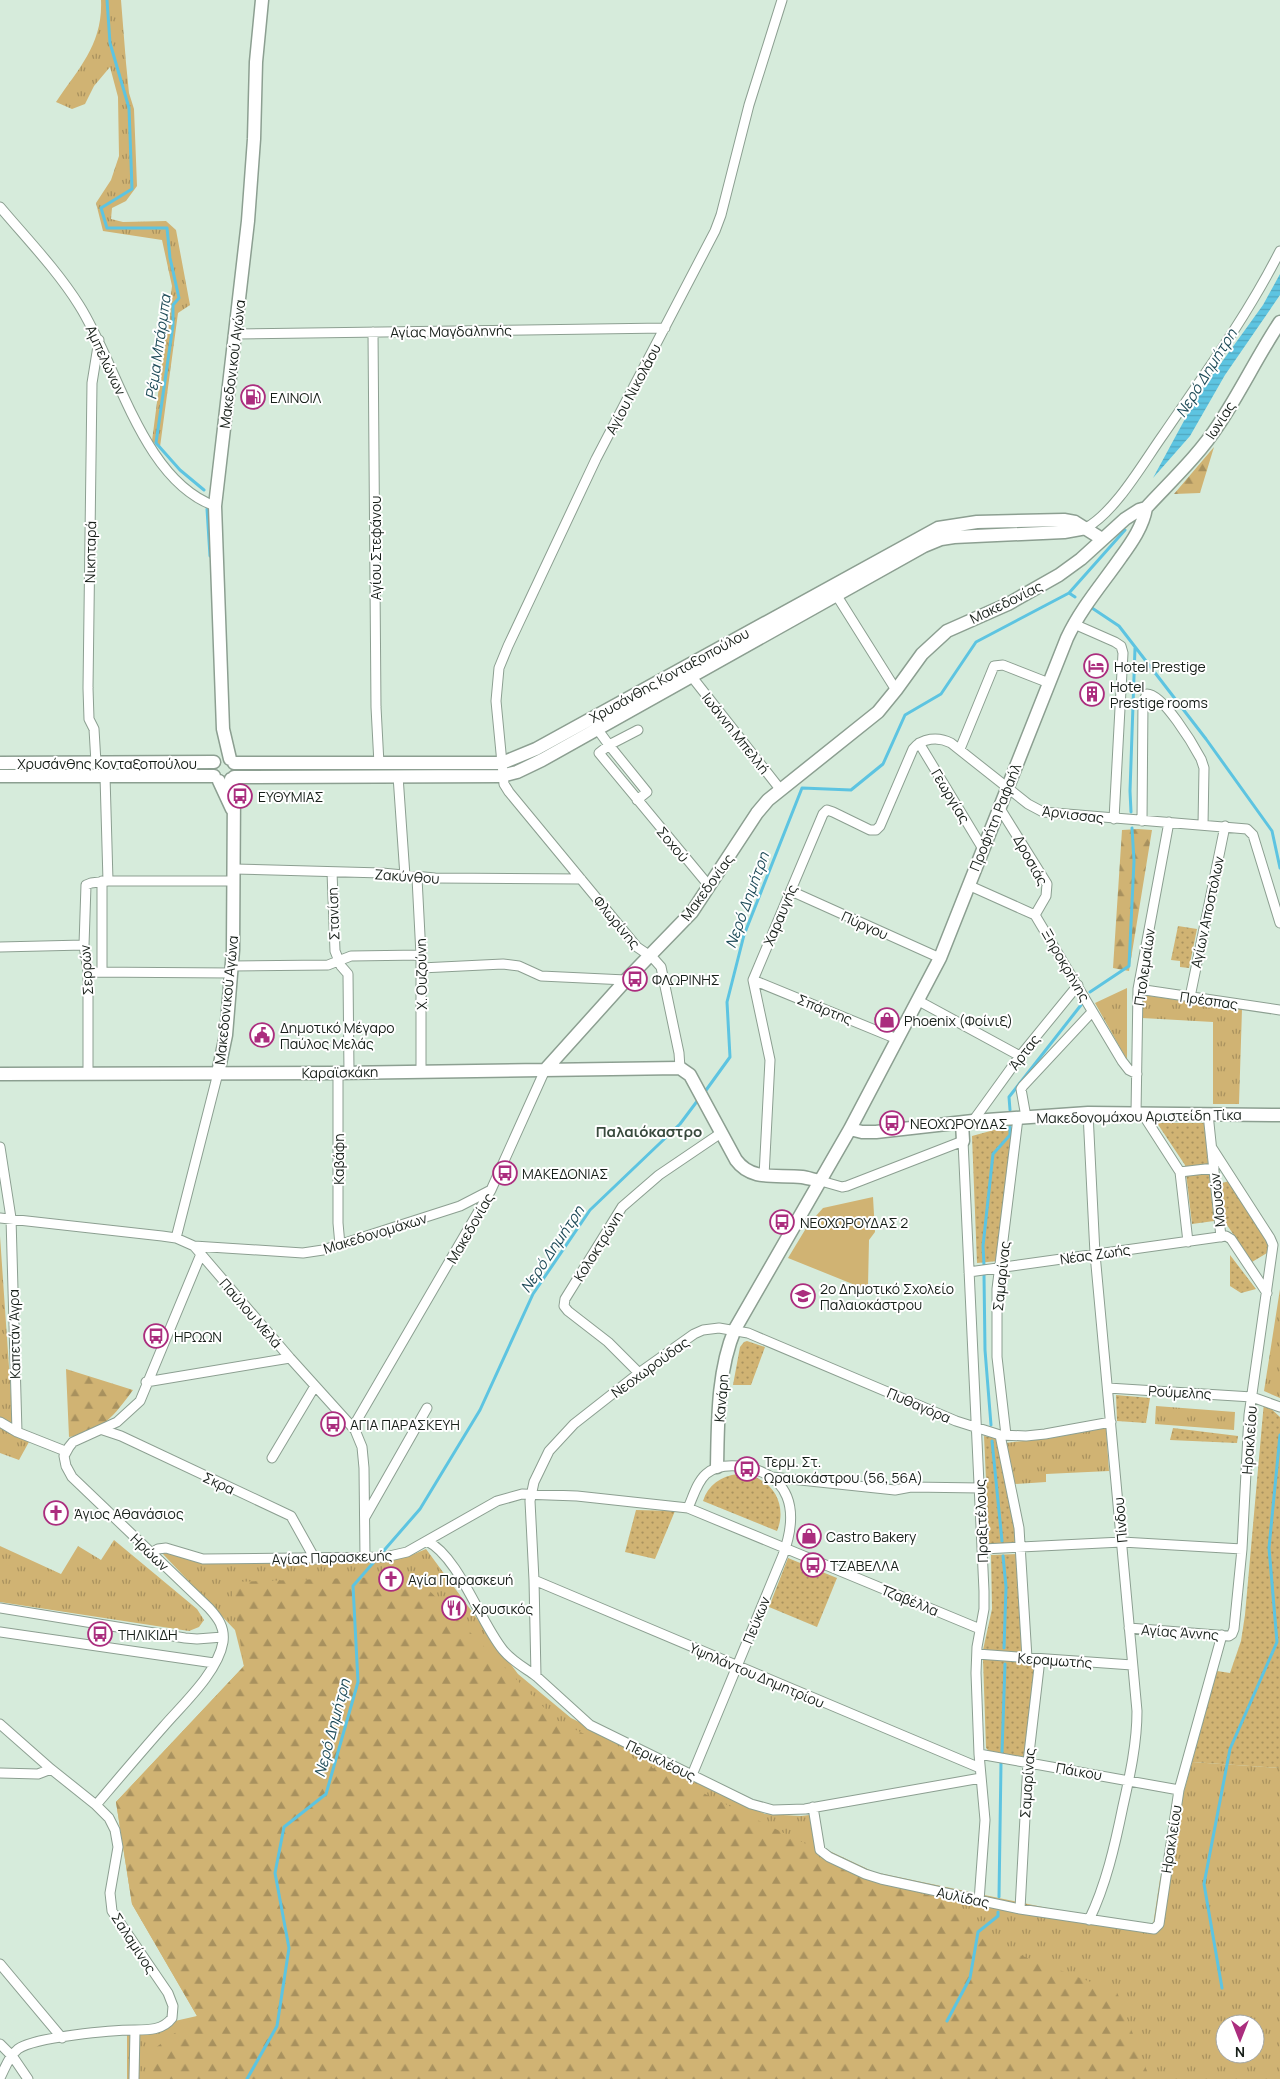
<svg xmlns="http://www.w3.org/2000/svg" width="1280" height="2079" font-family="Manrope,sans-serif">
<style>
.grass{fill:url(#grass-tufts);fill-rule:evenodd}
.forest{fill:url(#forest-firs)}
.park{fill:url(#park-dots)}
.garden{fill:#d0b373}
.water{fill:url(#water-rules)}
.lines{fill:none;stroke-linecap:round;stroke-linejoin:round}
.stream{stroke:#5dc4e1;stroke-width:3}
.street-casing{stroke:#8c9f91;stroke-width:11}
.secondary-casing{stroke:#8c9f91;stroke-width:15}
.street{stroke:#fff;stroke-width:9}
.secondary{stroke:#fff;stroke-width:12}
.labels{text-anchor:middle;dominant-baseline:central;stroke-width:4;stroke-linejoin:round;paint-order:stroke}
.street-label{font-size:14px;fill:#171f19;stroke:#fff}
.poi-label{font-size:14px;fill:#171f19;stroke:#fff;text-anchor:start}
.water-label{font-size:15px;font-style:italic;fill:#1f4c59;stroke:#fff}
.neighbourhood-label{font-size:15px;font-weight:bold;fill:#394a3d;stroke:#fff}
</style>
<defs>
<pattern id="grass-tufts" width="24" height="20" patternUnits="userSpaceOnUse" patternTransform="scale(1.25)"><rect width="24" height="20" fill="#d0b373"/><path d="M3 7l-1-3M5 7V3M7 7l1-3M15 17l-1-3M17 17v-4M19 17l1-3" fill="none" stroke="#a8915e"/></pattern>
<pattern id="forest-firs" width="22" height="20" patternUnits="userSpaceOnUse" patternTransform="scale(1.25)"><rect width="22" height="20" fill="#d0b373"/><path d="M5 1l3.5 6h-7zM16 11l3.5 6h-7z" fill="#a8915e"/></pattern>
<pattern id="park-dots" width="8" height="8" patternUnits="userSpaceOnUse" patternTransform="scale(1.25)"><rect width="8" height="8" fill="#d0b373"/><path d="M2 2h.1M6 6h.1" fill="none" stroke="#a8915e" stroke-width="1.8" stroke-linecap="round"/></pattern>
<pattern id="water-rules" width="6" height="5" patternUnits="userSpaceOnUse" patternTransform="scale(1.25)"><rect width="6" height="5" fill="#5dc4e1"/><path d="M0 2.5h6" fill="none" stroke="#50a8c0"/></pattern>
</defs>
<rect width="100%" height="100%" fill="#d6ebdb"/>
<!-- grass -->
<path class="grass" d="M101 0H121L126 63 129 93 134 109 137 186 126 201 112 208 111 219 123 222 166 221 176 230 190 305 178 313 160 447 152 441 172 286 162 240 103 231 96 203 111 180 119 156 118 97 110 67 94 86 85 104 72 109 56 102C79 68 103 44 101 0Z
M1127 988V1060L1095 1003Z
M1143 995 1242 1009 1239 1104H1213V1022L1142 1018Z
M0 1236 13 1425H0Z
M1280 1289V1398L1264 1391Z
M1156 1406 1235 1412 1234 1430 1155 1424Z
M0 1427 30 1440 19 1460 0 1453Z
M1106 1428 1109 1471 1046 1474V1482L1015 1484 1005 1443 1051 1438Z
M114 1540 197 1609 204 1620 199 1627 189 1631 0 1602V1546L61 1574 78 1546 101 1560Z
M426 1549 518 1674 571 1718 765 1814 801 1816 818 1814 823 1848 874 1872 1057 1910 1153 1925 1160 1879 1192 1762 1280 1768V2079H127V2034L135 2030 197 2016 132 1904 116 1802 244 1666 235 1630 161 1552 209 1564 407 1557ZM1225 2024H1255V2054H1225Z"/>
<!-- forest -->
<path class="forest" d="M1214 447 1200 493 1174 494Z
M1138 829 1152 830 1129 971 1113 968 1122 830Z
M66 1369 133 1390C114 1416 102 1432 69 1437Z
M415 1576 556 1720 812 1847 819 1857 830 1864 866 1880 956 1902 957 1912 972 1930 991 1944 1117 1992 1150 2079H147L150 2052 197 2016 132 1904 116 1802 244 1666 231 1582Z"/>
<!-- park -->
<path class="park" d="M1178 926 1197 929 1189 968 1180 967V961L1171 960Z
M1157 1123H1204L1214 1221 1192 1224 1185 1165Z
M1014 1128 998 1261 977 1263 972 1136 994 1130Z
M1229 1181 1269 1243 1267 1253 1252 1262 1225 1222 1222 1183Z
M1230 1255 1256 1289 1241 1293 1230 1286Z
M747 1341 765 1347 751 1385H733L740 1347 744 1342Z
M1116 1395 1150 1398 1146 1423 1117 1421Z
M1264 1402 1280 1417V1768L1192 1762 1217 1671 1230 1673 1241 1641 1245 1615Z
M1173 1428 1238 1436 1237 1443 1170 1440Z
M984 1436 997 1438 1019 1543 989 1545Z
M738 1474C769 1474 789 1502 777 1531L703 1501C708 1485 721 1476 738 1474Z
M636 1510 675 1511 655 1559 625 1552Z
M1019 1554 1024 1654 983 1650 992 1609 991 1555Z
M788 1558 837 1578 817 1627 769 1607Z
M983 1659 1036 1663 1026 1758 991 1753 986 1748Z"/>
<!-- garden -->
<path class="garden" d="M873 1197 875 1232 869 1240 868 1286 865 1289 788 1258 808 1225 823 1208Z"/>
<!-- water -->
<path class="water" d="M1280 274V295L1225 375 1190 436 1153 478 1198 395 1263 305Z"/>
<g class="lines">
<!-- stream -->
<path class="stream" d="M107 0 110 43 129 108 132 189 101 208 107 228H167L170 258 179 298 173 305V325L156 443 180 470 204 490
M207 509 210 556
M1069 593 1075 597
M1089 606 1119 626 1206 739 1272 831 1280 868
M1131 812 1130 791 1135 648
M1090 992 1129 966 1134 861 1132 828
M704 1093 730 1057 727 1002 744 935 802 788 851 790 883 764 905 715 941 694 976 642 1069 593 1125 530
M1010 1110 1009 1097 1081 1005
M984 1265 983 1246 993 1154 1010 1135V1127
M984 1275 985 1350 991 1425
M992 1441 1002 1541
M1003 1556 1006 1587 1004 1648
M1002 1752 1005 1664
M999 1897 1001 1763
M1222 1988 1204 1884 1230 1749 1277 1642 1269 1548 1280 1435
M947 2021 970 1978 978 1932 998 1916V1912
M247 2079 277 2026 289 1948 275 1873 284 1827 326 1794 358 1682 353 1586 420 1509 480 1410 533 1294 590 1210 680 1124 698 1100"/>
<!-- street casing -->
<g class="street-casing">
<path id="street" d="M0 207C27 239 57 270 79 305 118 366 142 480 215 506
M373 332 376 707 379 764
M236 334 665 328
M1086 528C1116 511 1143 463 1163 435 1204 375 1247 316 1280 251
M837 596 896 690
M1074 624 1115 642 1121 646 1123 653 1114 819
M692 677 780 789
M598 730 609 745 638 730
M919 743 983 849
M960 749 994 666 1003 665 1049 683
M96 763 94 729 89 719 88 688 92 383 99 340
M105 776 108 881
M398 776 405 876
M637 800 647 792 609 745 599 753 710 887
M999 807 1047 884 1046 896 1035 915
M1142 821 1143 702 1147 694C1163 694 1193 744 1201 759L1204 768 1203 825
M234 869 382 873 435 878 581 879
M332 872 335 951 341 966 348 974 349 1072
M417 878 421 955V1071
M968 885 1035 915 1122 1061 1129 1070 1137 1074
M791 891 940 958
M0 947 84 945
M232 966 328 965 351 956 421 955
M421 968 503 964 519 966 541 976 626 980
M88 972 231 973
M102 972V881
M753 980 897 1039
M1138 989 1280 1010
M1190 997 1225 826
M917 1000 1020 1056
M680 1068 679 1053 661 967 653 958 637 947 509 792 504 784 496 701 499 668 508 646 596 459 715 231 721 215 749 105 782 0
M88 1072V972L84 945 86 885 91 883 108 881H234
M338 1073V1223L340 1245
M1088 1113 1095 1254 1137 1711C1137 1743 1130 1775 1123 1806 1115 1845 1106 1885 1089 1920
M1142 1113 1180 1172 1188 1242
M1136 1114 1138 989 1169 822
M1208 1114 1221 1237
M1026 1117 1021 1089 1023 1086 1092 1012
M973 1121 1020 1056 1078 985
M0 1147 11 1218 17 1432
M1180 1172 1214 1168
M764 1176 770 1060 753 980 823 814 827 810 833 812 870 830H876L880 826 913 749C922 738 938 736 951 743L1028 804 1043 812 1247 829 1253 835 1280 923
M821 1181 842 1187 847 1186 963 1141 984 1591V1609L977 1647 976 1673 979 1754 985 1820 979 1901
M0 1218 162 1236 176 1238 194 1246 290 1358 355 1430 362 1447 364 1468 365 1557
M176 1238 218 1073
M194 1246 303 1253 323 1250 460 1206 491 1190
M969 1272 1226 1236 1231 1239 1267 1293
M639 1373 608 1342 568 1311 564 1306 565 1299 622 1207 659 1175 721 1133
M146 1382 290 1358
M1108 1388 1252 1397 1280 1407
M0 1422 17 1432 65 1451
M353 1427 491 1190 545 1070
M103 1430 121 1436 291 1516 315 1559
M1000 1435 1019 1528 1027 1658
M1006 1435 997 1357V1289L1018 1118
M272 1458 315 1386
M772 1477 895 1490 911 1487 980 1488
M688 1508C693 1497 697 1482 706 1474 715 1466 728 1465 739 1466 792 1473 799 1511 783 1555L692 1775
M365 1517 427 1408
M427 1541C459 1557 480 1622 503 1650 512 1661 525 1668 536 1676
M983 1549 1122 1542 1242 1549
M151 1553 158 1549 166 1548 203 1559 385 1557 407 1552 497 1501 522 1494 577 1496 688 1508 980 1629
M534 1580 980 1768
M0 1608 185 1638 197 1639 223 1637
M1129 1628 1229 1636 1232 1634 1234 1629 1242 1549 1249 1415 1273 1245 1270 1238 1212 1148
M0 1632 214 1663
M977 1654 1132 1665
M0 1724 51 1769 96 1805 109 1818 115 1830 118 1847 110 1893 112 1911 168 1993 173 2006 172 2018C163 2030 149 2030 135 2030
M979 1754 1179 1790
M0 1773 38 1774 51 1769
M981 1778 805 1809 773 1810 751 1804 590 1725 536 1676 534 1580 530 1501 534 1482 549 1451 574 1424 639 1373 694 1334 703 1330 719 1328 748 1333 956 1421 1000 1435 1026 1436 1045 1434 1111 1422
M96 1805C119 1778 141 1752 164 1726 183 1704 218 1672 223 1642 225 1627 218 1618 209 1608L72 1477 66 1466 64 1456 69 1447 73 1442 117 1422 140 1401 201 1254
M813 1807 820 1850 829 1857 865 1874 881 1879 1020 1909 1154 1929 1159 1924 1179 1790 1222 1635
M1020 1909 1028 1762 1040 1659
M0 1964 62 2038
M0 2044 13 2057 28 2079
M0 2078C5 2068 9 2056 18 2049 34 2037 113 2030 135 2030L134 2079"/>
</g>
<!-- secondary casing -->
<g class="secondary-casing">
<path id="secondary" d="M1146 508C1171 481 1199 455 1219 424 1241 391 1258 355 1280 322
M230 759 223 729 215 506 248 221 254 139 256 62 262 0
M0 763 214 762
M234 763H502L536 749 938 528 977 522 1064 520 1075 522 1102 539
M0 776H214
M234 777 501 776 517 772 542 760 924 546 941 539 954 537 1064 532 1086 528
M219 781 232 809
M545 1070 626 980 692 912 757 813 768 800 878 712 896 690 922 654 947 631 1008 604 1059 575 1081 559 1125 519 1139 510 1146 508
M218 1073 226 1035 233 950 234 791 231 779
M0 1074 338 1073 680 1068 690 1075 736 1160C752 1182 778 1174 802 1177 808 1178 815 1180 821 1181
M962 1123 963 1141
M850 1129 862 1132H876L973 1121 1088 1113 1280 1115
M717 1467C718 1422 717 1372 735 1329L850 1129 940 958 1067 638C1081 608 1103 583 1121 557 1132 542 1143 526 1146 508"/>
</g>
<!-- street -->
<use href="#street" class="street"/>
<!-- secondary -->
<use href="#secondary" class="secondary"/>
</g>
<!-- icons -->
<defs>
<g id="fuel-ring" transform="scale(1.25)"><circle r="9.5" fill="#fff" stroke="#ab2d7e" stroke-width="1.5"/><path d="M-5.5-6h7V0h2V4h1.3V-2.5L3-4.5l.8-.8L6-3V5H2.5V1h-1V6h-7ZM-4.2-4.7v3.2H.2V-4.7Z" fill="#ab2d7e"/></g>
<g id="hotel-ring" transform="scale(1.25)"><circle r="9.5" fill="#fff" stroke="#ab2d7e" stroke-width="1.5"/><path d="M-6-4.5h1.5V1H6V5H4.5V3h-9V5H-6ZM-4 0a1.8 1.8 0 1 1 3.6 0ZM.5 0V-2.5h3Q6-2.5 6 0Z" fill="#ab2d7e"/></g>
<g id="building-ring" transform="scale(1.25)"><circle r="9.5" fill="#fff" stroke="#ab2d7e" stroke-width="1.5"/><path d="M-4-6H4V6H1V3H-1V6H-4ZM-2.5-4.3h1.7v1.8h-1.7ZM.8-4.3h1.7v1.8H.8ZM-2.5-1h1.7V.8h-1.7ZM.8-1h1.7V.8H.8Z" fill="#ab2d7e"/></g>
<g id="bus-ring" transform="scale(1.25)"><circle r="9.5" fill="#fff" stroke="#ab2d7e" stroke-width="1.5"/><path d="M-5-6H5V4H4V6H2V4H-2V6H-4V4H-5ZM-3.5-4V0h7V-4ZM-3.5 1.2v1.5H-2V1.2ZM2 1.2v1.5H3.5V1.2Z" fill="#ab2d7e"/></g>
<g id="shop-ring" transform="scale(1.25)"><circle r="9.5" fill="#fff" stroke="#ab2d7e" stroke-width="1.5"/><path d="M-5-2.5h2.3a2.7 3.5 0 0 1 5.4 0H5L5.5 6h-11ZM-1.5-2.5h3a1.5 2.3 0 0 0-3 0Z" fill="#ab2d7e"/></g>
<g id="civic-ring" transform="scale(1.25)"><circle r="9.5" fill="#fff" stroke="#ab2d7e" stroke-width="1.5"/><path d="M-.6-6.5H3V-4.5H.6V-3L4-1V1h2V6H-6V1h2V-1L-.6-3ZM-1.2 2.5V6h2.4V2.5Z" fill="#ab2d7e"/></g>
<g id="school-ring" transform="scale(1.25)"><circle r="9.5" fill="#fff" stroke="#ab2d7e" stroke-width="1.5"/><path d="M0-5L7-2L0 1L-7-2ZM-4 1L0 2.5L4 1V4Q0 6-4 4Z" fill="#ab2d7e"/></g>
<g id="church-ring" transform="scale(1.25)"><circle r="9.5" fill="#fff" stroke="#ab2d7e" stroke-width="1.5"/><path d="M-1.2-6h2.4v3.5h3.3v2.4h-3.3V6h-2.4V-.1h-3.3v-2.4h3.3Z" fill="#ab2d7e"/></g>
<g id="restaurant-ring" transform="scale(1.25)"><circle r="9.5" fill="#fff" stroke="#ab2d7e" stroke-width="1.5"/><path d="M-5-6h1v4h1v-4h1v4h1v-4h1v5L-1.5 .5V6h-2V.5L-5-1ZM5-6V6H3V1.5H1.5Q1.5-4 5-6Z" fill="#ab2d7e"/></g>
</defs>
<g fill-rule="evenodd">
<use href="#fuel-ring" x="253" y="397"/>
<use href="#hotel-ring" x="1096" y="666"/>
<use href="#building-ring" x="1092" y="694"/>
<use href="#bus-ring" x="240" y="796"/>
<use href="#bus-ring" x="635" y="979"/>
<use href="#shop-ring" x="887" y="1020"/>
<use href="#civic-ring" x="262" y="1035"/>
<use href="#bus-ring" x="892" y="1123"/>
<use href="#bus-ring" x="505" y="1173"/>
<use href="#bus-ring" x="782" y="1222"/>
<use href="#school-ring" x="803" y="1296"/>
<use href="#bus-ring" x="156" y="1336"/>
<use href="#bus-ring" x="333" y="1424"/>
<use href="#bus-ring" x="747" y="1469"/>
<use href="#church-ring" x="56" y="1513"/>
<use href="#shop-ring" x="809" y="1536"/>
<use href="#bus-ring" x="813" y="1565"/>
<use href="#church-ring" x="391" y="1579"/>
<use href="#restaurant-ring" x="454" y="1608"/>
<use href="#bus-ring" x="100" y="1634"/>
</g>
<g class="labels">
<!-- street labels -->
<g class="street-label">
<text transform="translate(451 331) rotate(-1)">Αγίας Μαγδαληνής</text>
<text transform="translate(106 360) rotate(65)">Αμπελώνων</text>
<text transform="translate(232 364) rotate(-83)">Μακεδονικού Αγώνα</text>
<text transform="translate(633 389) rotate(-62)">Αγίου Νικολάου</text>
<text transform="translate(1220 420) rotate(-57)">Ιωνίας</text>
<text transform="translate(375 548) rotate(-90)">Αγίου Στεφάνου</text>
<text transform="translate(90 552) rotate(-89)">Νικηταρά</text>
<text transform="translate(1006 602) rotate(-26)">Μακεδονίας</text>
<text transform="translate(669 675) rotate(-29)">Χρυσάνθης Κονταξοπούλου</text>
<text transform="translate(736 733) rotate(52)">Ιωάννη Μπελλή</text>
<text x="107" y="763">Χρυσάνθης Κονταξοπούλου</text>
<text transform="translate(951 796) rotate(59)">Γεωργίας</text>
<text transform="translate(1073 814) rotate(7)">Άρνισσας</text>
<text transform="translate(995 817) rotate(-68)">Προφήτη Ραφαήλ</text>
<text transform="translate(673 844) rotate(50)">Σοχού</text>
<text transform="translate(1031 860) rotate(61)">Δροσιάς</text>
<text transform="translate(407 876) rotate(4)">Ζακύνθου</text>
<text transform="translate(707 887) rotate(-54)">Μακεδονίας</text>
<text transform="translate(1207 912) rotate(-78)">Αγίων Αποστόλων</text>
<text transform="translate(333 914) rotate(-92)">Στανίση</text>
<text transform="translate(780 915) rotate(-67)">Χαραυγής</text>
<text transform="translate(617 922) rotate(50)">Φλωρίνης</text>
<text transform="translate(865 925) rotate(24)">Πύργου</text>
<text transform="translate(1066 965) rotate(60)">Ξηροκρήνης</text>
<text transform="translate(1144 967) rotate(-82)">Πτολεμαίων</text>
<text transform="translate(86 970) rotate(-94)">Σερρών</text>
<text transform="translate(421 974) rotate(-91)">Χ. Ουζούνη</text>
<text transform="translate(226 1000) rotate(-84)">Μακεδονικού Αγώνα</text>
<text transform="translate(1209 1000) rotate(8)">Πρέσπας</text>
<text transform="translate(825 1009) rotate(22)">Σπάρτης</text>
<text transform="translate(1024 1052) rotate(-52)">Άρτας</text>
<text transform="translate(340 1072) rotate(-1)">Καραϊσκάκη</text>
<text transform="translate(1139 1116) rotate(-1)">Μακεδονομάχου Αριστείδη Τίκα</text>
<text transform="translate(338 1159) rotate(-90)">Καβάφη</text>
<text transform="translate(1217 1200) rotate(-96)">Μουσών</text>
<text transform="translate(470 1228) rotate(-60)">Μακεδονίας</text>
<text transform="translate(375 1233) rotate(-17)">Μακεδονομάχων</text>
<text transform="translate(598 1246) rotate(-58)">Κολοκτρώνη</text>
<text transform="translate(1095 1254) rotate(-8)">Νέας Ζωής</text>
<text transform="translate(1001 1276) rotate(-84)">Σαμαρίνας</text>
<text transform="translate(251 1313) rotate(49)">Παύλου Μελά</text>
<text transform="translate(14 1334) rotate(-91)">Καπετάν Άγρα</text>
<text transform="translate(650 1367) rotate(-36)">Νεοχωρούδας</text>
<text transform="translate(1180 1392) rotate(3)">Ρούμελης</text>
<text transform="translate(721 1398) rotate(-85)">Κανάρη</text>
<text transform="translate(919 1405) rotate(23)">Πυθαγόρα</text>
<text transform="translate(1249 1440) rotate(-86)">Ηρακλείου</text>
<text transform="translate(219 1483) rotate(25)">Σκρα</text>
<text transform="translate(1120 1520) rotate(-95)">Πίνδου</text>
<text transform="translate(981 1521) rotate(-92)">Πραξιτέλους</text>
<text transform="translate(150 1552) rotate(44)">Ηρώων</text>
<text transform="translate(332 1557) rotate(-2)">Αγίας Παρασκευής</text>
<text transform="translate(910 1600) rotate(22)">Τζαβέλλα</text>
<text transform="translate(756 1620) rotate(-68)">Πεύκων</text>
<text transform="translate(1180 1632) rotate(4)">Αγίας Άννης</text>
<text transform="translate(1055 1660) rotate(4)">Κεραμωτής</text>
<text transform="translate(757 1675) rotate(23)">Υψηλάντου Δημητρίου</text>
<text transform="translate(661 1760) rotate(26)">Περικλέους</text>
<text transform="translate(1079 1771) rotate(10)">Πάικου</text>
<text transform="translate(1027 1783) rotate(-86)">Σαμαρίνας</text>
<text transform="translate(1171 1839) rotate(-81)">Ηρακλείου</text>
<text transform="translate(963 1897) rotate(12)">Αυλίδας</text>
<text transform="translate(134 1943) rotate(57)">Σαλαμίνος</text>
</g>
<!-- poi labels -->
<g class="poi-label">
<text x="270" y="397">ΕΛΙΝΟΙΛ</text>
<text x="1114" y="666">Hotel Prestige</text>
<text x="1110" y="686">Hotel<tspan x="1110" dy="16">Prestige rooms</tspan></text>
<text x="258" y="796">ΕΥΘΥΜΙΑΣ</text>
<text x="652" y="979">ΦΛΩΡΙΝΗΣ</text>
<text x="904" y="1020">Phoenix (Φοίνιξ)</text>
<text x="280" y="1027">Δημοτικό Μέγαρο<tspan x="280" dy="16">Παύλος Μελάς</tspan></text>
<text x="910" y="1123">ΝΕΟΧΩΡΟΥΔΑΣ</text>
<text x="522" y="1173">ΜΑΚΕΔΟΝΙΑΣ</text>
<text x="800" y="1222">ΝΕΟΧΩΡΟΥΔΑΣ 2</text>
<text x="820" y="1288">2ο Δημοτικό Σχολείο<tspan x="820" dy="16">Παλαιοκάστρου</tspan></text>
<text x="174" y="1336">ΗΡΩΩΝ</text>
<text x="350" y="1424">ΑΓΙΑ ΠΑΡΑΣΚΕΥΗ</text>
<text x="764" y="1461">Τερμ. Στ.<tspan x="764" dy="16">Ωραιοκάστρου (56, 56Α)</tspan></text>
<text x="74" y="1513">Άγιος Αθανάσιος</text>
<text x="826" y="1536">Castro Bakery</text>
<text x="830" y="1565">ΤΖΑΒΕΛΛΑ</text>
<text x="408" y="1579">Αγία Παρασκευή</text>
<text x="472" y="1608">Χρυσικός</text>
<text x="118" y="1634">ΤΗΛΙΚΙΔΗ</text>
</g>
<!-- water labels -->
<g class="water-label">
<text transform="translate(158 347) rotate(-82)">Ρέμα Μπάρμπα</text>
<text transform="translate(1206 373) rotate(-58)">Νερό Δημήτρη</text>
<text transform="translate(747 900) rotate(-70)">Νερό Δημήτρη</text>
<text transform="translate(552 1249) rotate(-56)">Νερό Δημήτρη</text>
<text transform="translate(332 1728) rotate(-75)">Νερό Δημήτρη</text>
</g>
<!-- neighbourhood labels -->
<g class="neighbourhood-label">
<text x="649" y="1131">Παλαιόκαστρο</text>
</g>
</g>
<!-- north arrow -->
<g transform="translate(1240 2039) rotate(180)"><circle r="24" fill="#ffffff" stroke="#a2a5a3"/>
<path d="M0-4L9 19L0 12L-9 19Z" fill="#ab2d7e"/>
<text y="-8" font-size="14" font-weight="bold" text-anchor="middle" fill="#171f19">N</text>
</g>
</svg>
